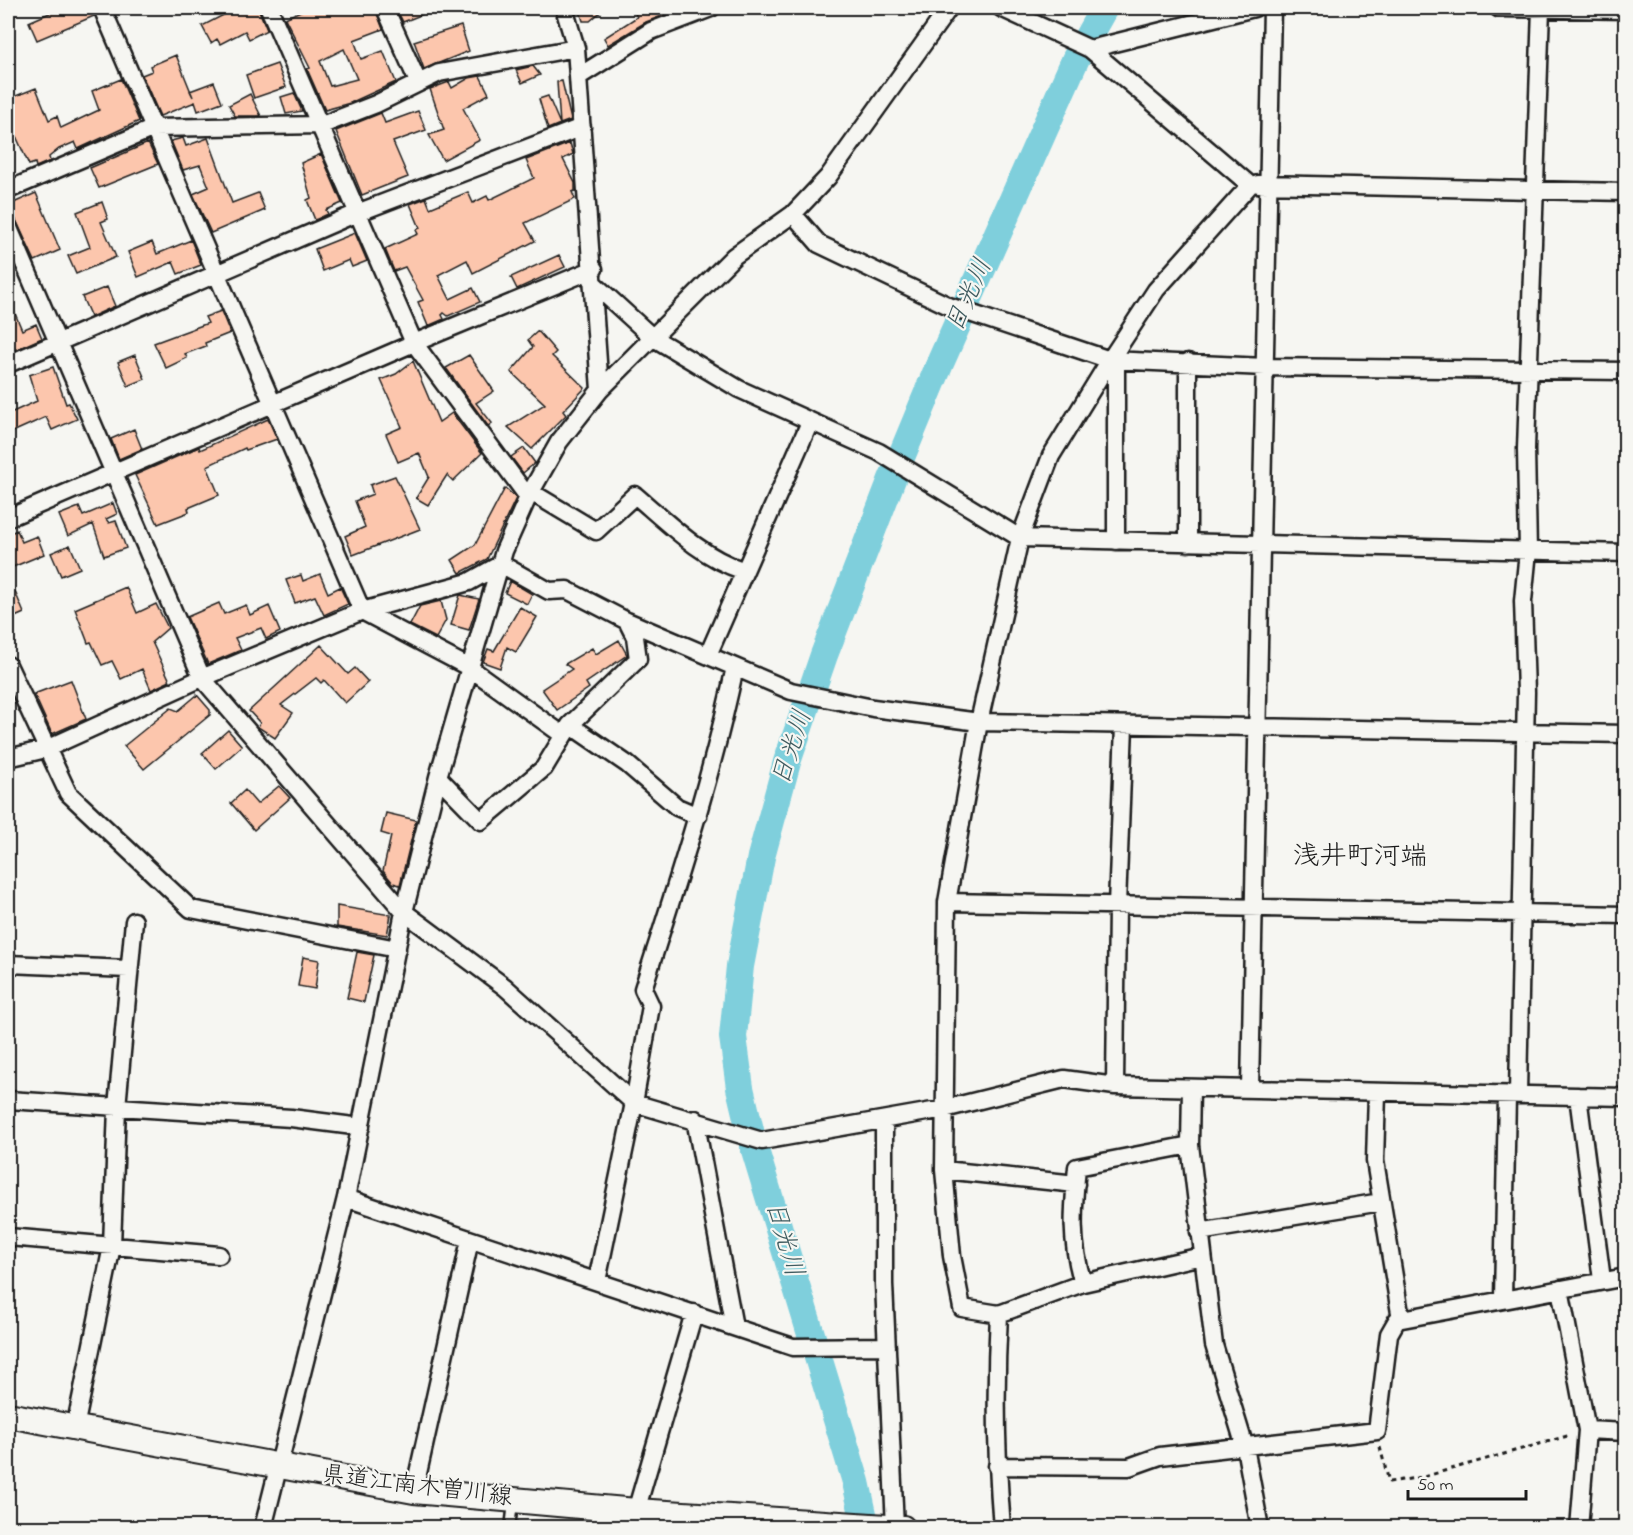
<svg xmlns="http://www.w3.org/2000/svg" width="1633" height="1535" font-family="'Indie Flower','Klee One',sans-serif">
<style>
.lines{fill:none;stroke-linecap:round;stroke-linejoin:round}
.river{stroke:#7fcfdc;stroke-width:28}
.building{fill:#fcc6ad;stroke:#1c1c1c;stroke-width:1.5;fill-rule:evenodd}
.lane-casing{stroke:#1c1c1c;stroke-width:13}
.street-casing{stroke:#1c1c1c;stroke-width:21}
.secondary-casing{stroke:#1c1c1c;stroke-width:28}
.path{stroke:#1c1c1c;stroke-width:3;stroke-dasharray:4.5 4.5;stroke-linecap:butt}
.lane{stroke:#f6f6f2;stroke-width:8}
.street{stroke:#f6f6f2;stroke-width:16}
.secondary{stroke:#f6f6f2;stroke-width:24}
.labels{text-anchor:middle;dominant-baseline:central;stroke-width:4.5;stroke-linejoin:round;paint-order:stroke}
.street-label{font-size:24px;fill:#1c1c1c;stroke:#f6f6f2}
.water-label{font-size:26px;font-style:italic;fill:#3f5b5f;stroke:#f6f6f2}
.quarter-label{font-size:27px;fill:#1c1c1c;stroke:#f6f6f2}
</style>
<rect width="100%" height="100%" fill="#f6f6f2"/>
<filter id="ink" filterUnits="userSpaceOnUse"><feTurbulence type="fractalNoise" baseFrequency=".0167" numOctaves="2"/><feDisplacementMap in="SourceGraphic" scale="12" xChannelSelector="R" yChannelSelector="G"/><feConvolveMatrix kernelMatrix="1 2 1 2 8 2 1 2 1" color-interpolation-filters="sRGB"/></filter>
<g filter="url(#ink)">
<g class="lines">
<!-- river -->
<path class="river" d="M866 1528 856 1482 754 1147 740 1088 733 1037 740 966 761 857 787 762 824 655 892 479 941 361 1076 58 1104 8"/>
</g>
<!-- building -->
<path class="building" d="M61 8H92L94 16 37 40 29 22Z
M237 8H258L267 30 249 39 245 31 220 44 217 39 211 43 202 26Z
M307 8H375L383 29 354 40 361 59 383 51 396 82 350 103 325 110 307 69 310 68 285 18ZM344 49 357 79 330 86 320 61Z
M396 8H436V9L403 22Z
M579 8H605L590 21H583Z
M632 8H683L646 22 608 45 604 38 637 17Z
M461 26 469 51 424 69 414 41Z
M176 55 193 97 190 91 214 82 222 102 198 111 195 102 160 116 142 75 152 71 150 66Z
M277 64 286 87 254 98 246 75Z
M533 66 540 75 522 83 516 70Z
M480 76 489 94 463 108 480 140 443 160 429 135 444 130 430 89 449 82 452 88 469 78Z
M121 79 139 121 78 149 75 142 59 149 49 157 50 161 36 167 35 163 29 165 16 136 8 111V99L36 88 49 120 57 116 61 128 99 110 92 91Z
M562 81 571 120 560 124 557 82Z
M294 93 302 111 286 114 281 97Z
M250 94 261 116H235L229 105Z
M548 96 560 124 548 129 539 99Z
M418 111 426 130 393 142 408 177 362 195 336 131 381 113 385 123Z
M183 138 186 146 208 138 232 203 258 193 265 210 211 233 193 194 209 187 200 165 183 170 171 141Z
M148 143 158 164 99 188 90 168Z
M570 143 573 154 563 159 575 183V191L572 192 575 199 525 223 535 241 473 273 467 260 438 275 450 299 473 288 480 302 448 316 444 313 442 315 444 319 428 326 418 302 423 300 405 267 394 271 385 249 418 234 416 230 420 228 410 204 426 198 430 208 468 192 473 203 487 196 489 200 534 178 526 160Z
M321 154 342 203 326 210 328 214 315 220 307 200 311 198 301 163Z
M36 193 60 250 35 261 9 205Z
M102 202 108 219 101 222 116 257 76 274 68 256 90 247 77 212Z
M355 233 367 261 352 267 349 260 323 271 315 249Z
M191 240 201 265 178 274 173 262 138 277 128 252 152 242 157 254Z
M559 255 565 267 517 289 511 277Z
M107 287 115 306 91 317 82 297Z
M8 297 22 330 36 324 42 338 15 350 11 342 8 343Z
M221 311 230 333 205 343 206 346 185 354 187 358 166 368 154 343 208 323 205 317Z
M538 331 556 352 552 356 585 388 563 411 566 415 532 449 508 427 545 404 511 372 533 347 528 340Z
M135 355 145 379 128 386 118 362Z
M469 355 494 391 476 403 492 423 488 426 446 368Z
M413 361 439 422 452 413 482 453 453 481 447 475 428 505 416 498 429 477 419 453 398 462 386 434 402 427 381 380 396 374Z
M53 367 66 404 69 403 77 419 52 430 46 417 8 434V414L37 401 29 375Z
M268 419 277 439 246 450 245 448 207 466 219 495 188 508 189 512 158 524 135 475 199 447 200 450Z
M134 429 142 449 119 459 111 439Z
M524 448 535 463 523 473 511 457Z
M395 476 420 529 353 555 345 536 365 527 355 501 373 494 370 485Z
M505 488 516 498 487 559 460 573 452 560 475 545Z
M113 503 117 514 106 519 109 523 116 521 126 548 104 556 93 524 68 536 59 515 79 507 83 516Z
M17 530 22 542 37 536 44 554 8 569V534Z
M70 545 80 568 61 576 51 553Z
M320 574 328 593 340 587 348 604 324 615 315 596 295 603 286 580 301 575 303 581Z
M8 575 24 613 8 620Z
M510 581 532 594 527 604 505 593Z
M126 587 137 613 156 604 168 628 152 642 170 681 151 690 142 669 121 679 112 661 102 665 91 642 88 643 75 609Z
M460 595 479 599 469 630 451 625Z
M441 601 446 620 436 638 410 625 420 606Z
M219 603 224 614 246 605 250 615 269 606 280 632 266 639 261 628 235 638 241 650 208 664 187 617Z
M520 607 537 617 516 652 507 647 500 668 483 662 488 649 494 651Z
M619 640 627 655 586 683 589 688 557 710 542 689 572 669 565 664 592 648 596 654Z
M321 645 348 674 355 668 368 682 345 703 324 680 321 683 316 678 281 705 293 713 275 738 258 727 260 723 249 711Z
M71 680 86 719 52 734 34 694Z
M197 695 210 710V715L144 769 124 746 171 708 178 711Z
M228 730 242 746 216 769 202 753Z
M279 786 290 798 254 830 231 803 245 790 257 804Z
M386 813 416 820 400 885 393 883 383 871 391 836 381 833Z
M337 906 391 915 387 935 337 927Z
M357 952 374 955 364 1002 347 998Z
M303 957 319 960 315 989 298 986Z"/>
<g class="lines">
<!-- lane casing -->
<g class="lane-casing">
<path id="lane" d="M510 1528 513 1503"/>
</g>
<!-- street casing -->
<g class="street-casing">
<path id="street" d="M102 8 362 611 470 668 563 735
M269 8 414 343 528 497
M385 8 418 82
M1001 8 1090 49 1254 8
M1498 8 1626 10
M1090 49 1250 185 1156 290 1110 360 1051 456 1020 538 979 722 947 902 944 1170 952 1256 962 1308 999 1314 1083 1283 1202 1256
M578 77 651 31 711 8
M1258 184 1626 192
M8 190 154 128 322 125 376 104 439 73 576 48
M793 214 819 244 949 306 1110 360 1265 367 1626 371
M8 226 202 678 404 912 505 987 634 1103 762 1141 944 1109 1064 1079 1115 1086 1626 1097
M595 285 652 337 739 389 879 452 1020 538 1626 553
M1188 362V543
M8 364 357 213 582 127
M600 390 734 256 793 214 828 177 949 8
M531 492 596 531 635 495C668 523 701 557 742 570
M8 518 414 343 594 269
M1116 541V360
M627 621 791 691 873 708 979 722 1626 734
M708 655 810 422
M8 665 68 793 191 909 397 949
M570 725 627 764 677 807 698 816
M8 758 46 749 202 678 362 611 469 582 501 564 549 591 567 590 627 621 635 637 638 659 570 725 544 768 481 821 438 777
M947 902 1626 915
M8 964 128 969
M1115 1086 1117 905 1124 726
M1191 1088 1190 1145 1214 1345 1245 1447 1260 1528
M1250 1088 1272 8
M1377 1093 1375 1161 1401 1319
M1518 1094 1526 692 1523 601 1528 551 1526 449 1541 8
M1578 1096 1602 1280
M8 1100 291 1118 361 1127
M695 1119 734 1327
M884 1120V1284L895 1528
M944 1170 1076 1184
M346 1198 793 1347 887 1346
M1199 1232 1381 1202
M8 1237 219 1255
M597 1281 634 1103 651 1006 643 989C677 882 712 777 735 667
M1083 1283C1070 1241 1073 1210 1077 1167L1190 1145
M1560 1289 1587 1430 1579 1528
M1503 1299 1507 1096
M999 1314C995 1385 996 1456 1002 1528
M75 1428 112 1246 117 1107 134 921
M1587 1430 1626 1432
M997 1466 1129 1467 1160 1456 1377 1431 1389 1334 1397 1320 1626 1277
M414 1491 470 1240
M636 1511 694 1313
M263 1528 346 1198 404 912 438 777 504 551 528 497 559 442 600 390 576 48 564 8"/>
</g>
<!-- secondary casing -->
<g class="secondary-casing">
<path id="secondary" d="M8 1415 414 1491 636 1511 903 1528"/>
</g>
<!-- path -->
<path class="path" d="M1380 1447 1389 1482 1423 1477 1571 1435"/>
<!-- lane -->
<use href="#lane" class="lane"/>
<!-- street -->
<use href="#street" class="street"/>
<!-- secondary -->
<use href="#secondary" class="secondary"/>
</g>
</g>
<g class="labels">
<!-- street labels -->
<g class="street-label">
<text transform="translate(417 1487) rotate(7)">県道江南木曽川線</text>
</g>
<!-- water labels -->
<g class="water-label">
<text transform="translate(970 296) rotate(-66)">日光川</text>
<text transform="translate(793 748) rotate(-72)">日光川</text>
<text transform="translate(783 1239) rotate(74)">日光川</text>
</g>
<!-- quarter labels -->
<g class="quarter-label">
<text x="1360" y="857">浅井町河端</text>
</g>
</g>
<!-- margin -->
<rect width="1633" height="1535" fill="none" stroke="#f6f6f2" stroke-width="30"/>
<rect x="15" y="15" width="1603" height="1505" fill="none" stroke="#1c1c1c" stroke-width="2" filter="url(#ink)"/>
<!-- scale -->
<path d="M1408 1490v9h118v-9" fill="none" stroke="#1c1c1c" stroke-width="3"/>
<text x="1417" y="1490" font-size="18" fill="#1c1c1c" stroke="#f6f6f2" stroke-width="4.5" paint-order="stroke">50 m</text>
</svg>
